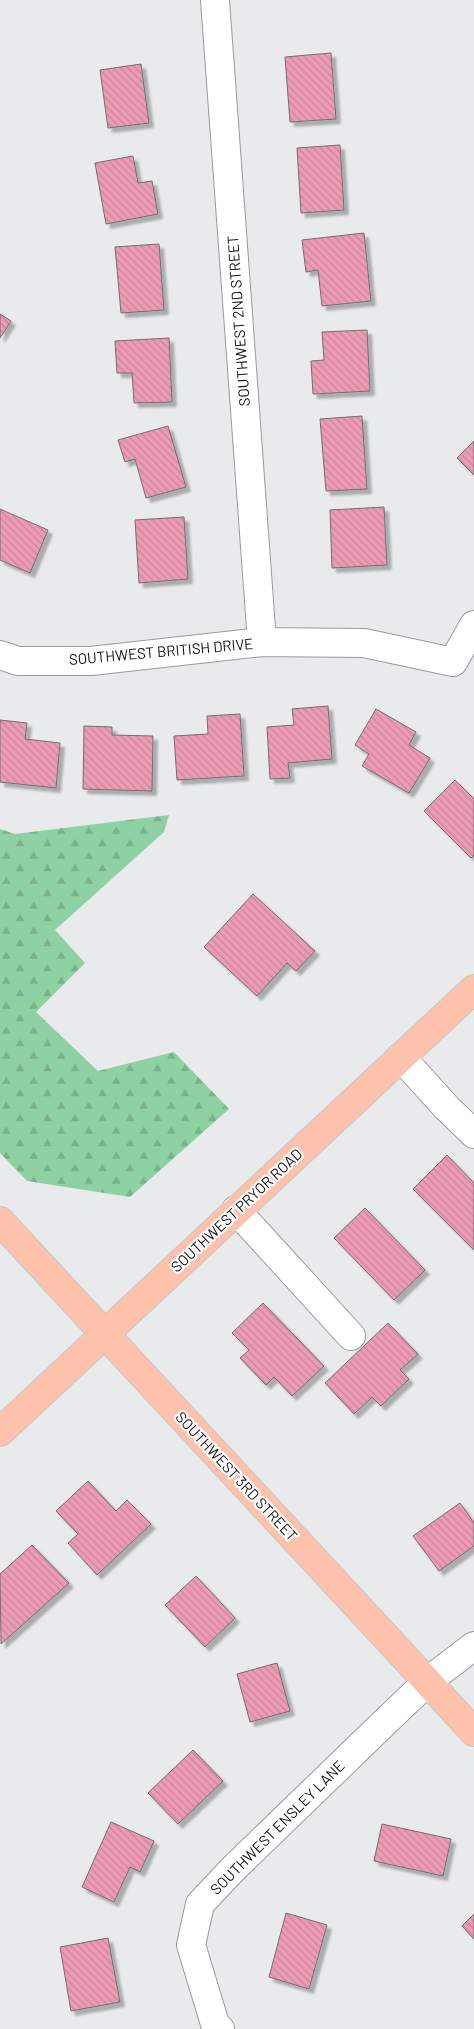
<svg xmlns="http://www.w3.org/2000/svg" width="474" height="2029" font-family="Barlow,sans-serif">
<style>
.forest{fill:url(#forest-firs)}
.building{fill:url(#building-back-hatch);stroke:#706e6e;filter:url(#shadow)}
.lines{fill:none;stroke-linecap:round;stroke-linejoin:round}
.minor-casing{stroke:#999a9c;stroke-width:30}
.major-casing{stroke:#c6c6c6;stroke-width:30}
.minor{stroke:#fff;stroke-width:28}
.major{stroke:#fec1ac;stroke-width:28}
.labels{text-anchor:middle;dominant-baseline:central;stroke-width:4.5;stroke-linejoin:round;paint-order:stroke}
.street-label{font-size:15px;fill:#101011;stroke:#fff}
</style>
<defs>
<pattern id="forest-firs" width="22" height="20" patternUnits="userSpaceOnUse" patternTransform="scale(1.25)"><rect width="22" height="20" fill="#8ed1a2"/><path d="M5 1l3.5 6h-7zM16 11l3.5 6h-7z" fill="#79b28a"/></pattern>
<pattern id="building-back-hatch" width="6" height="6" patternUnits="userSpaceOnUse" patternTransform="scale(1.25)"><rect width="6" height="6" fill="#ed9bb5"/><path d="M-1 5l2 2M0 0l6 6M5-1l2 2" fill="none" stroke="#ca849b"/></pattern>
<filter id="shadow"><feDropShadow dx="4.5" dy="4.5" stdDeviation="1" flood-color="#0004"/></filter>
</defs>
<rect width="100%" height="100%" fill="#e8eaec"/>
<!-- forest -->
<path class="forest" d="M169 815 164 832 55 930 85 963 36 1012 98 1071 174 1052 229 1109 130 1197 27 1181 0 1153V829L15 834Z"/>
<!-- building -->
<path class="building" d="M331 53 336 119 290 122 285 57Z
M141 64 149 123 108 128 100 70Z
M340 145 344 210 301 213 297 148Z
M133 156 138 183 152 181 158 214 106 224 95 163Z
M364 233 371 301 322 306 318 270 306 272 302 240Z
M159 244 164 310 121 313 115 247Z
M0 314 11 321 0 338Z
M367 330 370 391 313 394 311 361 324 360 322 332Z
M169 338 172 402 134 403 132 373H117L115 341Z
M362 416 367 489 326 491 320 419Z
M168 426 186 487 146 498 135 459 125 462 118 440Z
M474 441V475L457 458Z
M384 507 387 565 332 568 330 510Z
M0 509 48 530 30 573 0 560Z
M184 517 188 579 139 583 135 520Z
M328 706 332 759 288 763 290 778 270 779 267 727 294 725 292 709Z
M376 709 416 732 409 745 430 758 409 793 362 766 369 754 355 745Z
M240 714 244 776 177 780 174 736 208 734 207 716Z
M0 720 27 723 25 739 60 743 56 788 0 782Z
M84 726 112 727V735L153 736 152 791 83 789Z
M455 780 474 799V855L471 858 424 811Z
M253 894 315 951 296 971 287 963 257 996 204 947Z
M447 1155 474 1183V1250L413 1189Z
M365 1208 425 1270 394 1300 334 1238Z
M263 1303 324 1366 292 1396 274 1377 266 1385 240 1358 249 1350 232 1333Z
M388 1323 418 1354 400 1370 409 1379 381 1406 372 1397 354 1414 325 1383Z
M88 1481 116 1511 127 1500 151 1524 97 1575 68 1543 78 1534 56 1511Z
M460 1503 474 1523V1546L439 1571 413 1536Z
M32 1545 69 1583 1 1644 0 1574Z
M196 1576 235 1618 205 1647 165 1605Z
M277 1663 290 1711 250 1722 237 1674Z
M193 1750 223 1781 178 1824 148 1793Z
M111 1822 154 1841 140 1872 130 1867 114 1902 82 1887Z
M382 1824 451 1839 443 1876 374 1861Z
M286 1913 327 1925 309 1989 269 1977Z
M474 1914V1939L462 1926Z
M108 1938 120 2002 71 2011 60 1947Z"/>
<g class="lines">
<!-- minor casing -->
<g class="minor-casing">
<path id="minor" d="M215 0 262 642
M0 655 18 661H91L262 642 364 643 453 662 474 625
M401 1057 447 1108 474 1134
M236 1210 351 1336
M220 2029 215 2024 191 1945 200 1904 232 1870 385 1722 428 1681 474 1646"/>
</g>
<!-- major casing -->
<g class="major-casing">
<path id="major" d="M0 1221 474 1732
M0 1432 474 989"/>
</g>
<!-- minor -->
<use href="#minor" class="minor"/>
<!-- major -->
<use href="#major" class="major"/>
</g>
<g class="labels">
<!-- street labels -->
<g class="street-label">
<text transform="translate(238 321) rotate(-94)">SOUTHWEST 2ND STREET</text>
<text transform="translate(161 651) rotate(-5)">SOUTHWEST BRITISH DRIVE</text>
<text transform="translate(236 1210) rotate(-43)">SOUTHWEST PRYOR ROAD</text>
<text transform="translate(237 1476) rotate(47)">SOUTHWEST 3RD STREET</text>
<text transform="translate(277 1827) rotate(-45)">SOUTHWEST ENSLEY LANE</text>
</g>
</g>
</svg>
